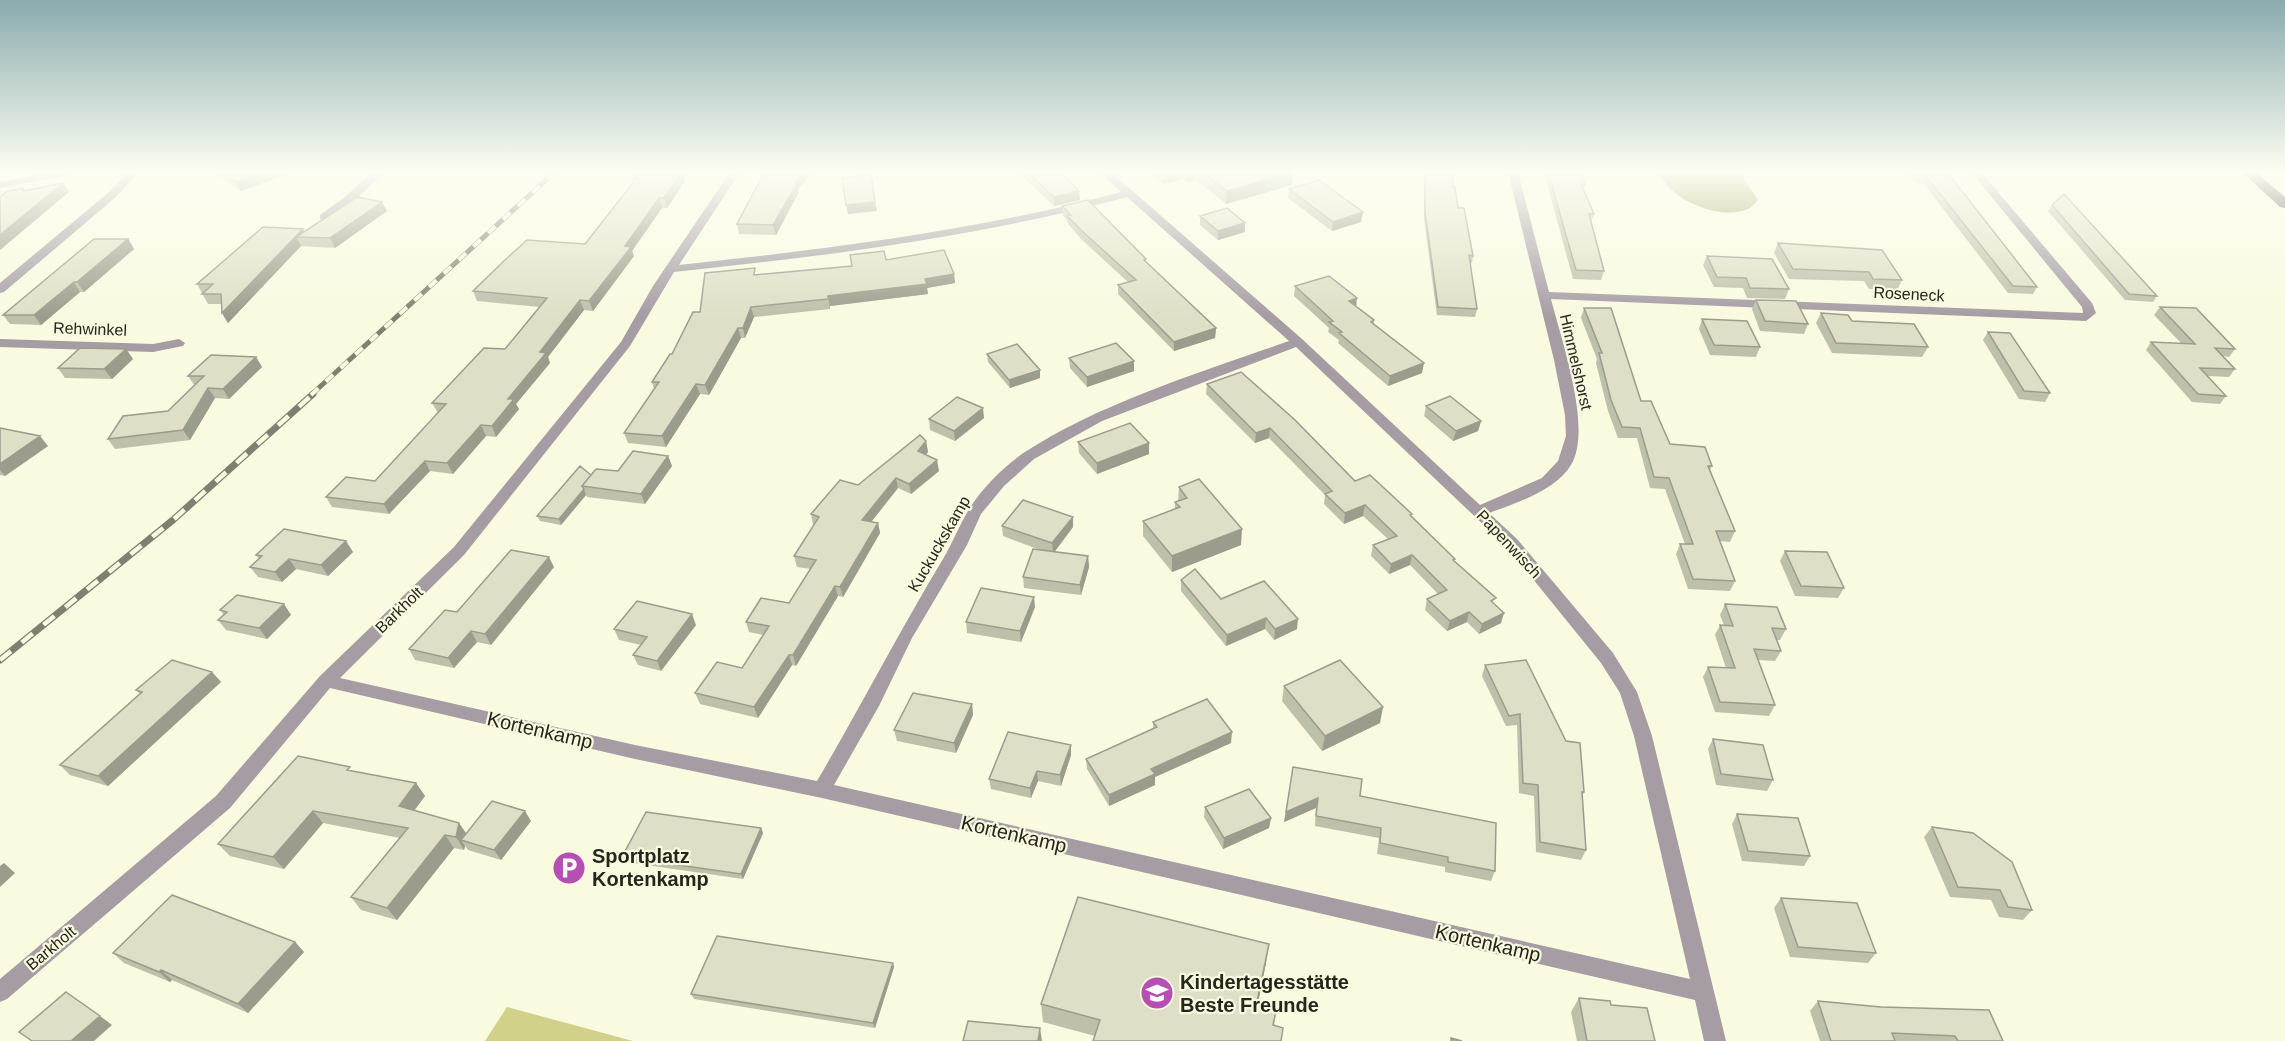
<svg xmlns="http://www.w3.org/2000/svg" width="2285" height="1041" font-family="Arial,sans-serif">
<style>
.green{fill:#d1d18a}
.water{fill:#9d9d56}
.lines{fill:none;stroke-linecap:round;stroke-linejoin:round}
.street{fill:#a59ca4;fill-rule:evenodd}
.highway{fill:#493948;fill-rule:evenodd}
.rail-far1-casing{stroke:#7f8070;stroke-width:5}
.rail-casing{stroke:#7f8070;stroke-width:7}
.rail-far1{stroke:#f9fae0;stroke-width:4;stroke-dasharray:10;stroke-linecap:butt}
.rail{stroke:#f9fae0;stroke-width:4.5;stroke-dasharray:14;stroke-linecap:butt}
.wall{fill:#bfc0aa}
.shaded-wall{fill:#9b9c8b}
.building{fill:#dedfc6;stroke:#9b9c8b;stroke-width:1.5}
.labels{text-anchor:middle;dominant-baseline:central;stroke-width:4.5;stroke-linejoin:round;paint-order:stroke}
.street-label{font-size:16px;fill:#26261d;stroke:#f9fae0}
.near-street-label{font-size:20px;fill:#26261d;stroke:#f9fae0}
.near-poi-label{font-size:20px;font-weight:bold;fill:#26261d;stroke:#f9fae0;text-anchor:start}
</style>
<rect width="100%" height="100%" fill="#f9fae0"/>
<!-- green -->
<path class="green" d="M507 1007 633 1041H485Z"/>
<!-- water -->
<path class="water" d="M1660 172H1733L1741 174 1758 200C1755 203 1751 208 1748 209 1722 221 1667 200 1660 172Z"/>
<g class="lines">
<!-- street -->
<path class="street" d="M51 172H71L66 175 0 188V182Z
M128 172H139L116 197 4 292 0 293V283L108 193Z
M372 172H383C373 184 335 222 320 219V215L345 197Z
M730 172H740L679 265C828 249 976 231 1121 192L1100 172H1111L1302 339 1480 505 1542 478 1558 461 1566 436 1565 415 1554 360 1508 172H1518L1549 292 2083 313 2082 307 1971 172H1981L2092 303 2096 313 2086 321 1551 299C1561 339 1593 429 1571 465 1555 491 1516 503 1489 513L1517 539 1613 653 1637 692 1652 736 1726 1041H1704L1695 1000 822 798 635 759 330 688 230 808 7 999 0 1002V979L216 796 320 676 454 547 621 342 653 286ZM1127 197 1289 341C1204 371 1100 403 1025 452 1004 466 981 489 968 511 959 526 952 544 943 559 899 632 860 708 817 781L635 745 340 678 464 555 630 346 674 272C827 256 978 237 1127 197ZM1296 347 1507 547 1601 663 1620 693 1634 736 1690 979 834 785 879 706 912 638 967 545 981 514 1004 486 1034 459 1102 421Z
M0 339 153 344 179 339 185 343 183 346 153 352 0 347Z"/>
<!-- highway -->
<path class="highway" d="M2242 172H2255L2285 197V208L2280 207Z"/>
<!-- rail-far1 casing -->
<g class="rail-far1-casing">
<path id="rail-far1" d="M311 395 555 172"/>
</g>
<!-- rail casing -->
<g class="rail-casing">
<path id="rail" d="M0 660 173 520 313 394"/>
</g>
<!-- rail-far1 -->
<use href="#rail-far1" class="rail-far1"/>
<!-- rail -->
<use href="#rail" class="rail"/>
</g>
<!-- wall -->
<path class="wall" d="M212 172H294L241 191Z
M766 172H812L798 190 799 192 776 235 739 234 737 224Z
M1018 172H1061L1079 191 1080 200 1054 206Z
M1149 172H1293L1292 185 1226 204 1196 180 1187 182 1183 179 1163 184Z
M1424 172H1452L1453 187 1473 256 1472 263H1470L1477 309 1475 317 1437 315 1424 219Z
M1548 172H1583V173H1580L1585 185 1583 190 1594 214 1591 222 1604 271 1601 280 1573 279 1546 180Z
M1907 172H1947L2037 287 2033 294 2008 293 1923 183H1917Z
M684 176 685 181 667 208H662L632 251 634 256 593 311 584 310 548 357 550 363 516 404 519 409 496 437 486 436 453 474 430 471 389 514 332 507 326 497 375 481 438 413 432 403 505 349 540 307 477 301 473 291 585 244 634 182 633 179Z
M1289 189 1363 212 1361 222 1332 231 1288 198Z
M2052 205 2157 296 2153 302 2125 300 2048 211Z
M1062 206 1146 259V262L1216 328 1215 338 1174 351 1118 294V285L1128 282 1082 240 1068 224 1067 220 1063 215Z
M387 211 335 248 301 246 228 323 222 313V304H208L197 284 304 231Z
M1200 216 1245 232 1218 240 1200 225Z
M128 239 134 249 84 292H80L41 325 10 324 3 315Z
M1778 243 1902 280 1897 290 1869 289 1864 281 1789 279 1774 253Z
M1707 256 1789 289 1785 299 1747 298 1743 288 1714 287 1703 265Z
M886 260 954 274 955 283 927 288 928 294 830 306V309L754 317 745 338H741L709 395 700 394 666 447 628 443 624 433 654 389 652 382 672 354 700 312 756 275 852 266Z
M1295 286 1356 306 1374 320V324L1422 373 1388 386 1338 343 1339 340 1328 332 1329 328 1294 296Z
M1756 300 1808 324 1804 334 1760 331 1752 309Z
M2160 307 2235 349 2229 357 2223 356 2235 369 2229 377 2208 376 2226 396 2220 404 2192 402 2146 350 2151 342 2181 343 2154 315Z
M1584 308 1641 401 1670 444 1712 466 1710 470 1735 531 1730 542 1720 541 1735 581 1730 591 1688 589 1676 554 1680 544H1685L1665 489 1650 488 1637 438H1618L1608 411 1596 363 1597 359 1581 318Z
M1821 313 1852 321 1928 347 1922 357 1832 353 1816 323Z
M1702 319 1760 347 1756 357 1710 355 1699 329Z
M1988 332 2050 393 2045 402 2019 399 1983 340Z
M126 349 133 359 112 379 65 378 58 368Z
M987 354 1040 370V378L1010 388 988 362Z
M256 357 262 367 229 399 215 398 190 440 115 449 108 439 168 411 195 386 188 376Z
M1069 358 1134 361V371L1087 387 1070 368Z
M1207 384 1355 481 1411 516 1494 604 1501 623 1479 634 1467 622 1447 631 1425 610 1427 599 1438 594 1410 565 1389 574 1371 556 1373 545 1388 539 1363 516 1344 524 1324 504 1325 495 1269 438 1255 443 1206 394Z
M1426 406 1481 421 1478 431 1453 441 1424 416Z
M984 418 955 441 930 430 929 419Z
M0 428 48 446 5 476 0 475Z
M926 441 928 452 925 455 939 471 911 494 898 488 871 522 878 523 880 533 843 597 838 596 796 666 792 665 758 718 700 704 695 693 742 668 763 635 749 632 746 622 789 603 811 569 797 567 794 556 814 525H813L811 514Z
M1078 442 1149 454 1097 474 1079 453Z
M668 456 672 466 645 504 587 497 586 495 561 525 540 521 537 516 591 475 618 471Z
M1179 487 1241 545 1172 572 1143 536V521L1175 509V502L1178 501Z
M1073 517V527L1054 552 1088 556 1089 567 1081 595 1024 588 1023 577 1043 551 1003 536 1002 526Z
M1785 551 1844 588 1838 598 1795 596 1780 561Z
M353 552 328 576 296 569 282 582 258 577 250 567 259 559 256 555Z
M554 567 491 645 477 642 454 668 415 660 409 649 457 612Z
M1181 580 1221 599 1297 629 1274 640 1265 629 1226 646 1181 591Z
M284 604 291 615 267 639 226 630 218 620 224 615 220 610Z
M1725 604 1786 629 1780 640H1777L1781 651 1775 661 1758 660 1775 705 1769 716 1715 712 1703 677 1708 667 1726 668 1715 635 1720 625H1724L1720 615Z
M1035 607 1021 642 967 633 966 622Z
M696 625 661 671 638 665 633 655 641 645 619 640 614 629Z
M1485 665 1584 792 1582 797 1586 850 1581 860 1536 852 1534 796 1519 793 1517 725 1506 726 1482 676Z
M212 672 221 682 108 786 70 775 60 765 140 694 136 690Z
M1284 686 1380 723 1322 751 1282 701Z
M972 704 973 715 956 753 897 741 894 730Z
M1153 722 1231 743 1155 777V785L1109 806 1087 769 1086 759 1153 728Z
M1713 739 1773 780 1767 791 1716 785 1708 749Z
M1071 755 1061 786 1038 781 1031 798 991 789 989 779Z
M1293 767 1360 796 1495 871 1491 881 1445 872V867L1377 854 1379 838 1315 826 1316 808 1284 822Z
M353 771 416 783 425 796 414 810 466 833 531 821 501 860 468 850 465 846 464 850 454 848 397 920 361 910 351 897 400 838 323 823 284 869 230 856 218 844Z
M1205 807 1271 818 1269 828 1223 849 1204 817Z
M1737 814 1810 856 1804 866 1742 861 1732 824Z
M1932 827 2032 910 2023 920 1999 917 1991 900 1950 897 1924 837Z
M761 828 763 833 743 879 625 862 622 857Z
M1781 898 1876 953 1868 963 1790 957 1774 908Z
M295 942 304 952 248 1013 172 980 170 982 124 963 113 953Z
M1266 963 1257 1006 1276 1011 1274 1025 1095 1036 1043 1022 1041 1004Z
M894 967 875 1028 694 999 691 994Z
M1579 998 1611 1005 1655 1041H1577L1571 1012Z
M1818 1001 2003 1041H1820L1810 1011Z"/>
<!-- shaded-wall -->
<path class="shaded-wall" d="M265 172H294L241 191 236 182Z
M678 172H686L684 176 685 181 667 208 664 198Z
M803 172H812L798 190 799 192 776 235 773 225 795 183Z
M1164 172H1183V179L1163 184Z
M1188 172H1196V180L1187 182Z
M1293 172 1292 185 1226 204 1227 191Z
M63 183 69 192 0 250V235Z
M1079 191 1080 200 1054 206V197Z
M659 198 662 208 632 251 634 256 593 311 589 301 625 246Z
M382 202 387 211 335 248 330 238Z
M875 202 877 211 848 214 846 205Z
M1363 212 1361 222 1332 231 1333 222Z
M1245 223V232L1218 240V231Z
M303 229 307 237H296L301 246 228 323 222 313Z
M128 239 134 249 84 292 77 282Z
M954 274 955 283 927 288 928 294 830 306V309L828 296Z
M74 282 80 292 41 325 34 315Z
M1357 298 1356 308 1349 301Z
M580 300 584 310 548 357 550 363 516 404 519 409 496 437 492 426 508 399 540 352Z
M751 307 754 317 745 338 743 328Z
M738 328 741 338 709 395 705 385Z
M1216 328 1215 338 1174 351V342Z
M126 349 133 359 112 379 104 369Z
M256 357 262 367 229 399 223 389Z
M1134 361V371L1087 387V377Z
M1424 363 1422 373 1388 386 1390 376Z
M1040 370V378L1010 388 1009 380Z
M696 384 700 394 666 447 662 436Z
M208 388 215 398 190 440 183 430Z
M983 408 984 418 955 441 954 431Z
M1481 421 1478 431 1453 441 1456 431Z
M481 425 486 436 453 474 447 463Z
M1270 428 1269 438 1255 443 1256 433Z
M40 436 48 446 5 476 0 470V464Z
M926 441 928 452 920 462 918 451Z
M1149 443V454L1097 474V463Z
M668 456 672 466 645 504 641 494Z
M937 460 939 471 911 494 909 484Z
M425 461 430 471 389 514 384 504Z
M896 478 898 488 864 531 862 520Z
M584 489 586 495 561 525 559 519Z
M1365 505 1363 516 1344 524 1345 513Z
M1073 517V527L1053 554 1052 543Z
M878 523 880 533 843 597 840 587Z
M1242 529 1241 545 1172 572V556Z
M346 541 353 552 328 576 321 565Z
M1412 555 1410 565 1389 574 1391 564Z
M1088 556 1089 567 1081 595 1080 585Z
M549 557 554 567 491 645 485 634Z
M289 559 296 569 282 582 275 572Z
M835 586 838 596 796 666 793 655Z
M1034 597 1035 607 1021 642 1020 631Z
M284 604 291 615 267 639 259 628Z
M1469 612 1467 622 1447 631 1450 621Z
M1504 613 1501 623 1479 634 1482 624Z
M692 614 696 625 661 671 657 661Z
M1266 618 1265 629 1226 646 1227 635Z
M1298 619 1297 629 1274 640 1275 629Z
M471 631 477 642 454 668 448 658Z
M789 655 792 665 758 718 754 707Z
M212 672 221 682 108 786 98 776Z
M972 704 973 715 956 753 954 743Z
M1383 707 1380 723 1322 751 1325 736Z
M1232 732 1231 743 1155 777V785L1109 806V795L1151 769Z
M1071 745V755L1061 786 1060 775Z
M1037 771 1038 781 1031 798 1030 788Z
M416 783 425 796 408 819 399 806Z
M1318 798 1316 808 1284 822 1286 812Z
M313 811 323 823 284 869 273 857Z
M525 811 531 821 501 860 494 850Z
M1271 818 1269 828 1223 849 1224 838Z
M459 823 468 836 461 840 465 846 464 850 456 837Z
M761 828 763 833 743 879 741 874Z
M445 835 454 848 397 920 387 908Z
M4 863 15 873 0 887V866Z
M295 942 304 952 248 1013 238 1004Z
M1269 944 1266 963 1254 1024 1256 1006Z
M893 963 894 967 875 1028 873 1023Z
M161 970 172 980 170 982 159 972Z
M100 1016 112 1025 94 1041H71Z
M1040 1028 1042 1041H1038Z"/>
<!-- building -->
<path class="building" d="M220 172H265L236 182Z
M638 172H683L664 198H659L625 246 631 247 589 301 580 300 540 352 546 353 508 399H514L492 426 481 425 447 463 425 461 384 504 326 497 346 477 375 481 446 404 432 403 484 348 505 349 547 298 473 291 506 259 527 240 585 244 636 179H633Z
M766 172H803L795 183H797L773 225 737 224 762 177Z
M1027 172H1061L1079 191 1054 197Z
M1202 172H1293L1227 191Z
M1425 172H1452L1453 187H1455L1458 208H1464L1473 256 1469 255 1477 309 1438 307 1425 212Z
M1548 172H1580L1585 185 1581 184 1594 214H1589L1604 271 1576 270Z
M1917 172H1947L2037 287 2013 286 1926 176H1921Z
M871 175 875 202 846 205 842 178Z
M1319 180 1363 212 1333 222 1289 189Z
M63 183 0 235V197L6 192 23 188V191Z
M2064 194 2157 296 2129 294 2052 205Z
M357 197 382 202 330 238 296 237Z
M1088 200 1146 259 1144 260 1216 328 1174 342 1118 285 1136 280 1082 231 1067 216 1071 215 1062 206Z
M1227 208 1245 223 1218 231 1200 216Z
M263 227 303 229 222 313 221 294H202L213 284H197Z
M94 239H128L77 282H74L34 315H3Z
M1778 243 1882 250 1902 280 1873 279 1869 272 1793 269Z
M944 250 954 274 925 279 927 284 828 296V299L751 307 743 328H738L705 385 696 384 662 436 624 433 659 382H652L670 354H672L693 312H700L705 273 755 268 754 275 852 266 850 255 884 251 886 260Z
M1707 256 1772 259 1789 289 1750 288 1746 278 1717 277Z
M1329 276 1357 298 1349 301 1374 320 1371 322 1424 363 1390 376 1339 333 1342 332 1329 322 1333 321 1295 286Z
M1756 300 1796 301 1808 324 1765 321Z
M2160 307 2196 308 2235 349 2215 348 2235 369 2200 368 2226 396 2198 394 2151 342 2195 344Z
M1584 308H1611L1641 401H1651L1670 444 1705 447 1712 466H1708L1735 531H1716L1735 581 1693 579 1680 544H1693L1669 478 1654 477 1640 428 1622 427 1611 400 1599 353H1602Z
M1821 313 1848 315 1852 321 1914 324 1928 347 1836 343Z
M1702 319 1747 321 1760 347 1714 345Z
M1988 332 2010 333 2050 393 2024 391Z
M1116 343 1134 361 1087 377 1069 358Z
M1017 344 1040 370 1009 380 987 354Z
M80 348 126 349 104 369 58 368Z
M211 355 256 357 223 389 208 388 183 430 108 439 123 416 168 411 204 376H188Z
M1241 372 1294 419 1355 481 1370 475 1412 514 1410 515 1455 559 1453 560 1496 598 1491 601 1504 613 1482 624 1469 612 1450 621 1427 599 1447 590 1412 555 1391 564 1373 545 1397 536 1365 505 1345 513 1325 494 1332 491 1270 428 1256 433 1207 384Z
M1450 396 1481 421 1456 431 1426 406Z
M957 397 983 408 954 431 929 419Z
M1130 423 1149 443 1097 463 1078 442Z
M0 428 40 436 0 464Z
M920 435 926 441 918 451 937 460 909 484 896 478 862 520 878 523 840 587 835 586 793 655H789L754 707 695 693 717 662 742 668 769 626 746 622 761 598 789 603 816 560 794 556 819 517 811 514 840 480 858 485Z
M633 451 668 456 641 494 582 486 596 469 618 471Z
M580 466 591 475 582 486 584 489 559 519 537 516Z
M1199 479 1242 529 1172 556 1143 521 1180 507 1175 502 1187 498 1179 487Z
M1023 500 1073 517 1052 543 1002 526Z
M284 529 346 541 321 565 289 559 275 572 250 567 262 556 256 555Z
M1033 549 1088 556 1080 585 1023 577Z
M511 550 549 557 485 634 471 631 448 658 409 649 445 610 457 612Z
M1785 551 1827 552 1844 588 1801 586Z
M1195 569 1221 599 1264 581 1298 619 1275 629 1266 618 1227 635 1181 580Z
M981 588 1034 597 1020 631 966 622Z
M237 595 284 604 259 628 218 620 227 612 220 610Z
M637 601 692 614 657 661 633 655 647 637 614 629Z
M1725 604 1777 607 1786 629 1772 628 1781 651 1754 649 1775 705 1720 702 1708 667 1735 668 1720 625 1733 626Z
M172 660 212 672 98 776 60 765 142 692 136 690Z
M1340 660 1383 707 1325 736 1284 686Z
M1526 660 1566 741 1580 743 1584 792H1582L1586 850 1540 842 1538 785 1523 783 1520 714 1509 716 1485 665Z
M913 693 972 704 954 743 894 730Z
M1207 699 1232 732 1151 769 1155 774 1109 795 1086 759 1157 727 1153 722Z
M1008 732 1071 745 1060 775 1037 771 1030 788 989 779Z
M1713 739 1763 745 1773 780 1721 774Z
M298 756 350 767 347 770 416 783 399 806 459 823 456 837 445 835 387 908 351 897 408 828 313 811 273 857 218 844Z
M1293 767 1362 779 1360 796 1496 823 1495 871 1448 862V857L1380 843 1381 828 1316 816 1318 798 1286 812Z
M1249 789 1271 818 1224 838 1205 807Z
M492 801 525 811 494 850 461 840Z
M646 812 761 828 741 874 622 857Z
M1737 814 1798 818 1810 856 1748 851Z
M1932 827 1973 833 2012 862 2032 910 2008 907 2000 890 1958 887Z
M172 895 295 942 238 1004 161 970 159 972 113 953Z
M1078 897 1269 944 1256 1006 1276 1011 1273 1025 1283 1028 1281 1041H1093L1100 1020 1041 1004Z
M1781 898 1857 903 1876 953 1798 947Z
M717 936 893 963 873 1023 691 994Z
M66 992 100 1016 71 1041H32L19 1032Z
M1579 998 1610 1001 1611 1005 1647 1008 1655 1041H1587Z
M1818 1001 1881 1007 1989 1010 2003 1041H1958L1955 1036 1892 1033 1895 1041H1831Z
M968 1021 1040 1028 1038 1041H963Z
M1451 1038 1462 1041H1451Z"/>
<!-- sky -->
<linearGradient id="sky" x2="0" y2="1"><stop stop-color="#8aabae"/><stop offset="0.54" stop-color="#fcfdf1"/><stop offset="1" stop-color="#fcfdf1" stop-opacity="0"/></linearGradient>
<rect width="2285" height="318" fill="url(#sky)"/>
<!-- icons -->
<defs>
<g id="parking-disc" transform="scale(1.725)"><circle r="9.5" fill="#b64fb3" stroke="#f9fae0"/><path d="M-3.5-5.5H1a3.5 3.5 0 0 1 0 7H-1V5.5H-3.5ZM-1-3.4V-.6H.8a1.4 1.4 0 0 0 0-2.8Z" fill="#fff"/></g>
<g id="school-disc" transform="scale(1.725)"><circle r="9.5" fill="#b64fb3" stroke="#f9fae0"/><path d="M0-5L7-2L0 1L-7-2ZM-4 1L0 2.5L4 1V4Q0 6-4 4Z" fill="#fff"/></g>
</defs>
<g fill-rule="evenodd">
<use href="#parking-disc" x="569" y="868"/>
<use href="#school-disc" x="1157" y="993"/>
</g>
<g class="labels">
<!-- street labels -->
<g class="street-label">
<text transform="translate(1909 294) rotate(3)">Roseneck</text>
<text transform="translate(90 329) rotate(2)">Rehwinkel</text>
<text transform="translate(1576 362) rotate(77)">Himmelshorst</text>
<text transform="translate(939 544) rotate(-60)">Kuckuckskamp</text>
<text transform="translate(1509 544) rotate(47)">Papenwisch</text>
<text transform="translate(399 610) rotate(-44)">Barkholt</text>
<text transform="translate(51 948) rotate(-40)">Barkholt</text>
</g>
<!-- near-street labels -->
<g class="near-street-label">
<text transform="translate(540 730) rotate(13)">Kortenkamp</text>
<text transform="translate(1014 834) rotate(13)">Kortenkamp</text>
<text transform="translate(1488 943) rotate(13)">Kortenkamp</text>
</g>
<!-- near-poi labels -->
<g class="near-poi-label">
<text x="592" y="856">Sportplatz<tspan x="592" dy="23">Kortenkamp</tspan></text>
<text x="1180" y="982">Kindertagesstätte<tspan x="1180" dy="23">Beste Freunde</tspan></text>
</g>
</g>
</svg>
